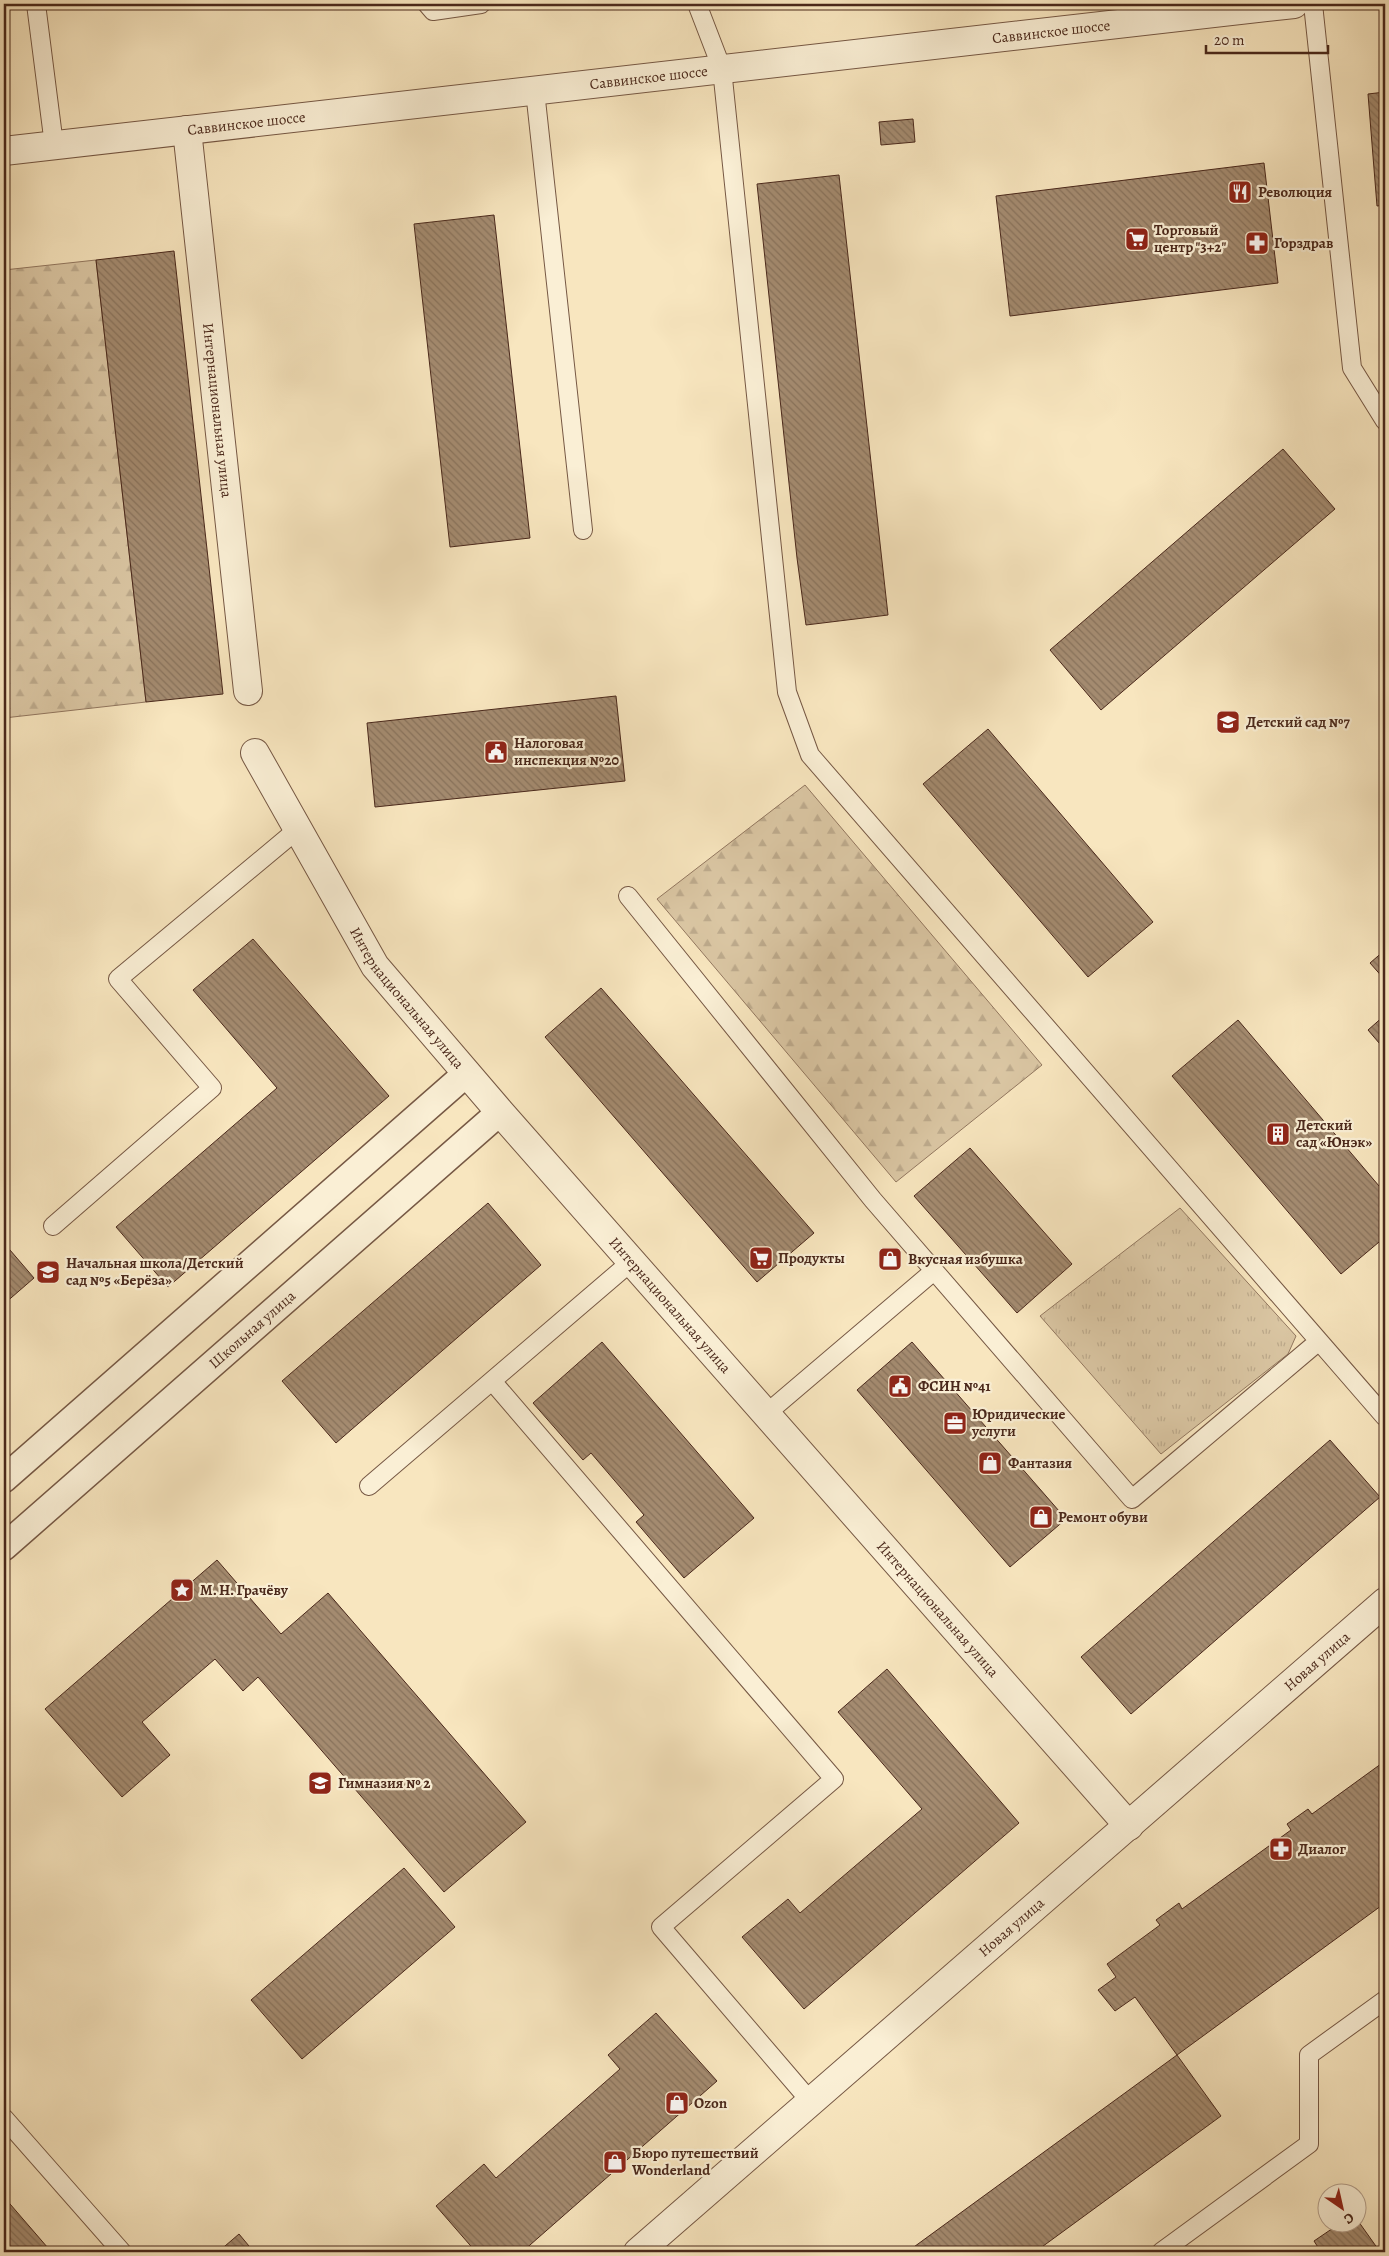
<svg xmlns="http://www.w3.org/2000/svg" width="1389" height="2256" font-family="Alegreya,serif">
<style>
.grass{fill:url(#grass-tufts);stroke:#92775f}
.forest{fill:url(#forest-firs);stroke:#92775f}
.building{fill:url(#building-back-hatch);stroke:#4a281b}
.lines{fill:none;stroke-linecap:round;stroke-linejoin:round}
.service-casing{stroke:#765844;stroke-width:20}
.pedestrian-casing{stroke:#765844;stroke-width:29}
.minor-casing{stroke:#765844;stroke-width:30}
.tertiary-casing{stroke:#765844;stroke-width:30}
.service{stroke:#faefd5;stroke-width:18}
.pedestrian{stroke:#faefd5;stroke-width:26}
.minor{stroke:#faefd5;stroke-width:28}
.tertiary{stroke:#faefd5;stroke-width:28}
.labels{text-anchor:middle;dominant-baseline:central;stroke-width:4.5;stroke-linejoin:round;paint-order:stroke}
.street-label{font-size:15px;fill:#4a281b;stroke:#faefd5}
.poi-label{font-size:15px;font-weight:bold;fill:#4a281b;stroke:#faefd5;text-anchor:start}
</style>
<defs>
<pattern id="grass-tufts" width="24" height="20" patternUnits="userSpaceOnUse" patternTransform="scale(1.25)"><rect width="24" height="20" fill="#dac6a3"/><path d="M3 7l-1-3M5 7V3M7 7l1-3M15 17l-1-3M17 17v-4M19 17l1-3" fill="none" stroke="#bdaa8c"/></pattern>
<pattern id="forest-firs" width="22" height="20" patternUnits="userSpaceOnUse" patternTransform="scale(1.25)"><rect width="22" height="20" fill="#dac6a3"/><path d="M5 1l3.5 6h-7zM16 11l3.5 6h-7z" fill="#bdaa8c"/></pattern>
<pattern id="building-back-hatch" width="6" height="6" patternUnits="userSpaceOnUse" patternTransform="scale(1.25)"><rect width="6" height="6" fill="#a48b70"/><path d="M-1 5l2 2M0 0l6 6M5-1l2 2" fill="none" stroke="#88725b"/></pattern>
</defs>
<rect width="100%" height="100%" fill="#f8e6bf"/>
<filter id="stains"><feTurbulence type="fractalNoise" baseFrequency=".004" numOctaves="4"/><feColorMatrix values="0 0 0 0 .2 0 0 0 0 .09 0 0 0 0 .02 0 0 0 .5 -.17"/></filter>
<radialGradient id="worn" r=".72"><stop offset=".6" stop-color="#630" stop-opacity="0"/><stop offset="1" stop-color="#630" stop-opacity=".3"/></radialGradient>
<!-- grass -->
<path class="grass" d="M1180 1208 1296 1336 1288 1354 1161 1454 1040 1316Z"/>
<!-- forest -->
<path class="forest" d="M96 260 146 702 4 718V270Z
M805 785 1042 1065 896 1182 657 899Z"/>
<!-- building -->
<path class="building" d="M1385 92V205L1377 206 1368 94Z
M913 119 915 142 881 145 879 122Z
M1264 163 1278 283 1010 316 996 196Z
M839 175 888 615 806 625 797 558 757 184Z
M494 215 530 538 450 547 414 224Z
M174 251 223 694 146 702 96 260Z
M1283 449 1335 509 1101 710 1050 650Z
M616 696 625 781 375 807 367 723Z
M988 729 1153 922 1088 977 923 784Z
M253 939 389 1096 168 1287 116 1227 277 1088 193 990Z
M1385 950V980L1370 963Z
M601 988 814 1233 757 1282 545 1037Z
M1385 1015V1050L1368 1030Z
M1238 1020 1385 1193V1237L1341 1274 1172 1076Z
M970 1148 1072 1264 1017 1313 914 1196Z
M488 1203 541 1265 336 1443 282 1381Z
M4 1243 34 1278 4 1304Z
M602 1342 754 1518 684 1578 636 1522 644 1515 591 1453 583 1460 533 1403Z
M912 1342 1066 1519 1010 1567 857 1390Z
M1330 1440 1380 1497 1131 1714 1081 1657Z
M217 1560 281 1634 328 1593 526 1822 444 1892 258 1677 243 1691 215 1659 142 1722 170 1755 122 1797 45 1709Z
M887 1669 1019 1823 804 2009 742 1937 788 1899 800 1913 922 1809 838 1712Z
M1385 1761V1903L1177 2055 1135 1997 1115 2011 1098 1990 1116 1977 1107 1964 1160 1925 1156 1920 1179 1903 1182 1909 1291 1830 1287 1824 1308 1809 1312 1814Z
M404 1868 455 1927 302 2059 251 2000Z
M656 2013 717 2081 522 2252H476L436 2206 484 2164 496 2178 620 2069 608 2055Z
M1177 2055 1221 2116 1035 2252H907Z
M4 2197 48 2248 42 2252H4Z
M1356 2218 1378 2249 1374 2252H1321L1314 2241 1339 2224H1356Z
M239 2234 254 2252H218Z"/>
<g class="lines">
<!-- service casing -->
<g class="service-casing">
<path id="service" d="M36 4 54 145
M427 4 433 11 481 4
M697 4 722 69 787 692 810 755 1385 1417
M1313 4 1352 368 1385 421
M535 91 583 530
M628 896 873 1200 1132 1499 1319 1341
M53 1226 212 1088 118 979 298 829
M492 1381 834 1779 661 1927 811 2102
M766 1414 934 1271
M369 1486 632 1261
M4 2118 122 2252
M1161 2252 1309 2144V2055L1385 2000"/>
</g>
<!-- pedestrian casing -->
<g class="pedestrian-casing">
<g id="pedestrian">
<path d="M4 1479 467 1073"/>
<path id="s1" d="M4 1547 500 1112"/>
</g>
</g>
<!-- minor casing -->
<g class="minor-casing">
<g id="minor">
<path id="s2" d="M187 130 248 691"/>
<path id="s3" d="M4 151 1294 4"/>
<path id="s4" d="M255 753 375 966 500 1112 1129 1826"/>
</g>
</g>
<!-- tertiary casing -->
<g class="tertiary-casing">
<g id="tertiary">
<path id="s5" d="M638 2252 1385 1602"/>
</g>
</g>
<!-- service -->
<use href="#service" class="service"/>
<!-- pedestrian -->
<use href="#pedestrian" class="pedestrian"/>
<!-- minor -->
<use href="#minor" class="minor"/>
<!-- tertiary -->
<use href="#tertiary" class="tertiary"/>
</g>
<!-- icons -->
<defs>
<g id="restaurant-square" transform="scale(1.25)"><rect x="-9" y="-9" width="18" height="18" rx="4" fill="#8f2418" stroke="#faefd5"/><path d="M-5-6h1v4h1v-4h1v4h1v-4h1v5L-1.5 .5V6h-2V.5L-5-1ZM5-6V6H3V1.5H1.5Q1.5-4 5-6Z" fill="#fff"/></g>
<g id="supermarket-square" transform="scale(1.25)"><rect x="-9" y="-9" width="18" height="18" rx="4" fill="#8f2418" stroke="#faefd5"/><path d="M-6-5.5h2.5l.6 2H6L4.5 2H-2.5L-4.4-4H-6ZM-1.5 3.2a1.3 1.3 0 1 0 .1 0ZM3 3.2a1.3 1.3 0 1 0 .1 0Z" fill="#fff"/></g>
<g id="pharmacy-square" transform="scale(1.25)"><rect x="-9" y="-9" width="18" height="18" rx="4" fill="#8f2418" stroke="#faefd5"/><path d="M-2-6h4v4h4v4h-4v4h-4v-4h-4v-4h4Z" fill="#fff"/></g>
<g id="school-square" transform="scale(1.25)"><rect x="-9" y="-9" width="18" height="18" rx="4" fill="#8f2418" stroke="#faefd5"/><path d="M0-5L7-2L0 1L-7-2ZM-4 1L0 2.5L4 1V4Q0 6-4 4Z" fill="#fff"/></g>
<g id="civic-square" transform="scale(1.25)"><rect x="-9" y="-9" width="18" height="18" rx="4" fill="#8f2418" stroke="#faefd5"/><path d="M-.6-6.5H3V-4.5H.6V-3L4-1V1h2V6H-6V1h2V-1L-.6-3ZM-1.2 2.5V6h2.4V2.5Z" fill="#fff"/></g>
<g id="building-square" transform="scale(1.25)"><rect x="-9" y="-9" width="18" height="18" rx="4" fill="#8f2418" stroke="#faefd5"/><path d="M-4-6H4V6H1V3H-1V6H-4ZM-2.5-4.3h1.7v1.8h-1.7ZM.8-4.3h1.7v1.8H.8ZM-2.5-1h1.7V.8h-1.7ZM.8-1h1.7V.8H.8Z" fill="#fff"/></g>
<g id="shop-square" transform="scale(1.25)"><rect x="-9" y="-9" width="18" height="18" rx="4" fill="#8f2418" stroke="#faefd5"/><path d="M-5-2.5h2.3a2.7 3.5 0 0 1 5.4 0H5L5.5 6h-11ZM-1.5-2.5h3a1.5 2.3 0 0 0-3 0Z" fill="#fff"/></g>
<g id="office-square" transform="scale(1.25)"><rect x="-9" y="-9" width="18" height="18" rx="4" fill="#8f2418" stroke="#faefd5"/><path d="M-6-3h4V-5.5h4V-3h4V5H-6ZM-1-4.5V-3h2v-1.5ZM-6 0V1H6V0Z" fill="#fff"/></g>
<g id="sight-square" transform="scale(1.25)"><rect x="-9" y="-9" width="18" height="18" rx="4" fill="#8f2418" stroke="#faefd5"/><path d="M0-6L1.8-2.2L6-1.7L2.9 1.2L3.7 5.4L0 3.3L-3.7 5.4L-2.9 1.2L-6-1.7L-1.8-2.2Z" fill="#fff"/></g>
</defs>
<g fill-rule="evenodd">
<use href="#restaurant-square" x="1240" y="192"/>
<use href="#supermarket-square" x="1137" y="239"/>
<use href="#pharmacy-square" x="1257" y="243"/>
<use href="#school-square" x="1228" y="722"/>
<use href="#civic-square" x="496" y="752"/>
<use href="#building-square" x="1278" y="1134"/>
<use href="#supermarket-square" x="761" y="1258"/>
<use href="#shop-square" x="890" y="1259"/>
<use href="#school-square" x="48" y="1272"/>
<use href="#civic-square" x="900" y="1386"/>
<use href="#office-square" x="955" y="1423"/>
<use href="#shop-square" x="990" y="1463"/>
<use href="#shop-square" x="1041" y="1517"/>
<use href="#sight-square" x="182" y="1590"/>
<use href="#school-square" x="320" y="1783"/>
<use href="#pharmacy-square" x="1281" y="1849"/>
<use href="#shop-square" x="677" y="2103"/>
<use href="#shop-square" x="615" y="2162"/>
</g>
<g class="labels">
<!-- street labels -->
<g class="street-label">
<text stroke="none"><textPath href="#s3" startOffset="1054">Саввинское шоссе</textPath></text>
<text stroke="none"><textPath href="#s3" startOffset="649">Саввинское шоссе</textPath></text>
<text stroke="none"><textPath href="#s3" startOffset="244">Саввинское шоссе</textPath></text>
<text stroke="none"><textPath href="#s2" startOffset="282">Интернациональная улица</textPath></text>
<text stroke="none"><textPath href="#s4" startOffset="289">Интернациональная улица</textPath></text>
<text stroke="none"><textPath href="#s4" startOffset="694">Интернациональная улица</textPath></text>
<text stroke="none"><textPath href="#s1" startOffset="330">Школьная улица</textPath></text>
<text stroke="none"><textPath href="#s4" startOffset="1099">Интернациональная улица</textPath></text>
<text stroke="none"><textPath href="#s5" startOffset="900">Новая улица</textPath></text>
<text stroke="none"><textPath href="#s5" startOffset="495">Новая улица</textPath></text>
</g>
<!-- poi labels -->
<g class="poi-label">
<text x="1258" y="192">Революция</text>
<text x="1154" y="230">Торговый<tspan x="1154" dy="17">центр "3+2"</tspan></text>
<text x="1274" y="243">Горздрав</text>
<text x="1246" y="722">Детский сад №7</text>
<text x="514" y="743">Налоговая<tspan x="514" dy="17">инспекция №20</tspan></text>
<text x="1296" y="1125">Детский<tspan x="1296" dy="17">сад «Юнэк»</tspan></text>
<text x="778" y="1258">Продукты</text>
<text x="908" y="1259">Вкусная избушка</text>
<text x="66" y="1263">Начальная школа/Детский<tspan x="66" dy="17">сад №5 «Берёза»</tspan></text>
<text x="918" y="1386">ФСИН №41</text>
<text x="972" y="1414">Юридические<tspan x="972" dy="17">услуги</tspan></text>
<text x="1008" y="1463">Фантазия</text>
<text x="1058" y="1517">Ремонт обуви</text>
<text x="200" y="1590">М. Н. Грачёву</text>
<text x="338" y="1783">Гимназия № 2</text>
<text x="1298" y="1849">Диалог</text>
<text x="694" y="2103">Ozon</text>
<text x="632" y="2153">Бюро путешествий<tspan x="632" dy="17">Wonderland</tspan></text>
</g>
</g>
<!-- margin -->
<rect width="1389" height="2256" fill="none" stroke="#f8e6bf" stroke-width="20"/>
<rect x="5" y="5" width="1379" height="2246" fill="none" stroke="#4a281b" stroke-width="2.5"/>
<rect x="10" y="10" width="1369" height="2236" fill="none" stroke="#4a281b"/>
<!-- north arrow -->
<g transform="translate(1342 2208) rotate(146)"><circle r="24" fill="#faefd5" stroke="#b49f8b"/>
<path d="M0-4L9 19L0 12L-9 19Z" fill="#8f2418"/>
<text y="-8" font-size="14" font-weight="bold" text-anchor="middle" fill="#4a281b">С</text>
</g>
<!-- scale -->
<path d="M1206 45v8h122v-8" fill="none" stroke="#4a281b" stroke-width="2.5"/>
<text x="1214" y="45" font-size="15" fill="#4a281b" stroke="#faefd5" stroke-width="4" paint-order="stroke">20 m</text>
<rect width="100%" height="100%" filter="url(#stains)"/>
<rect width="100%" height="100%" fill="url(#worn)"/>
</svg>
